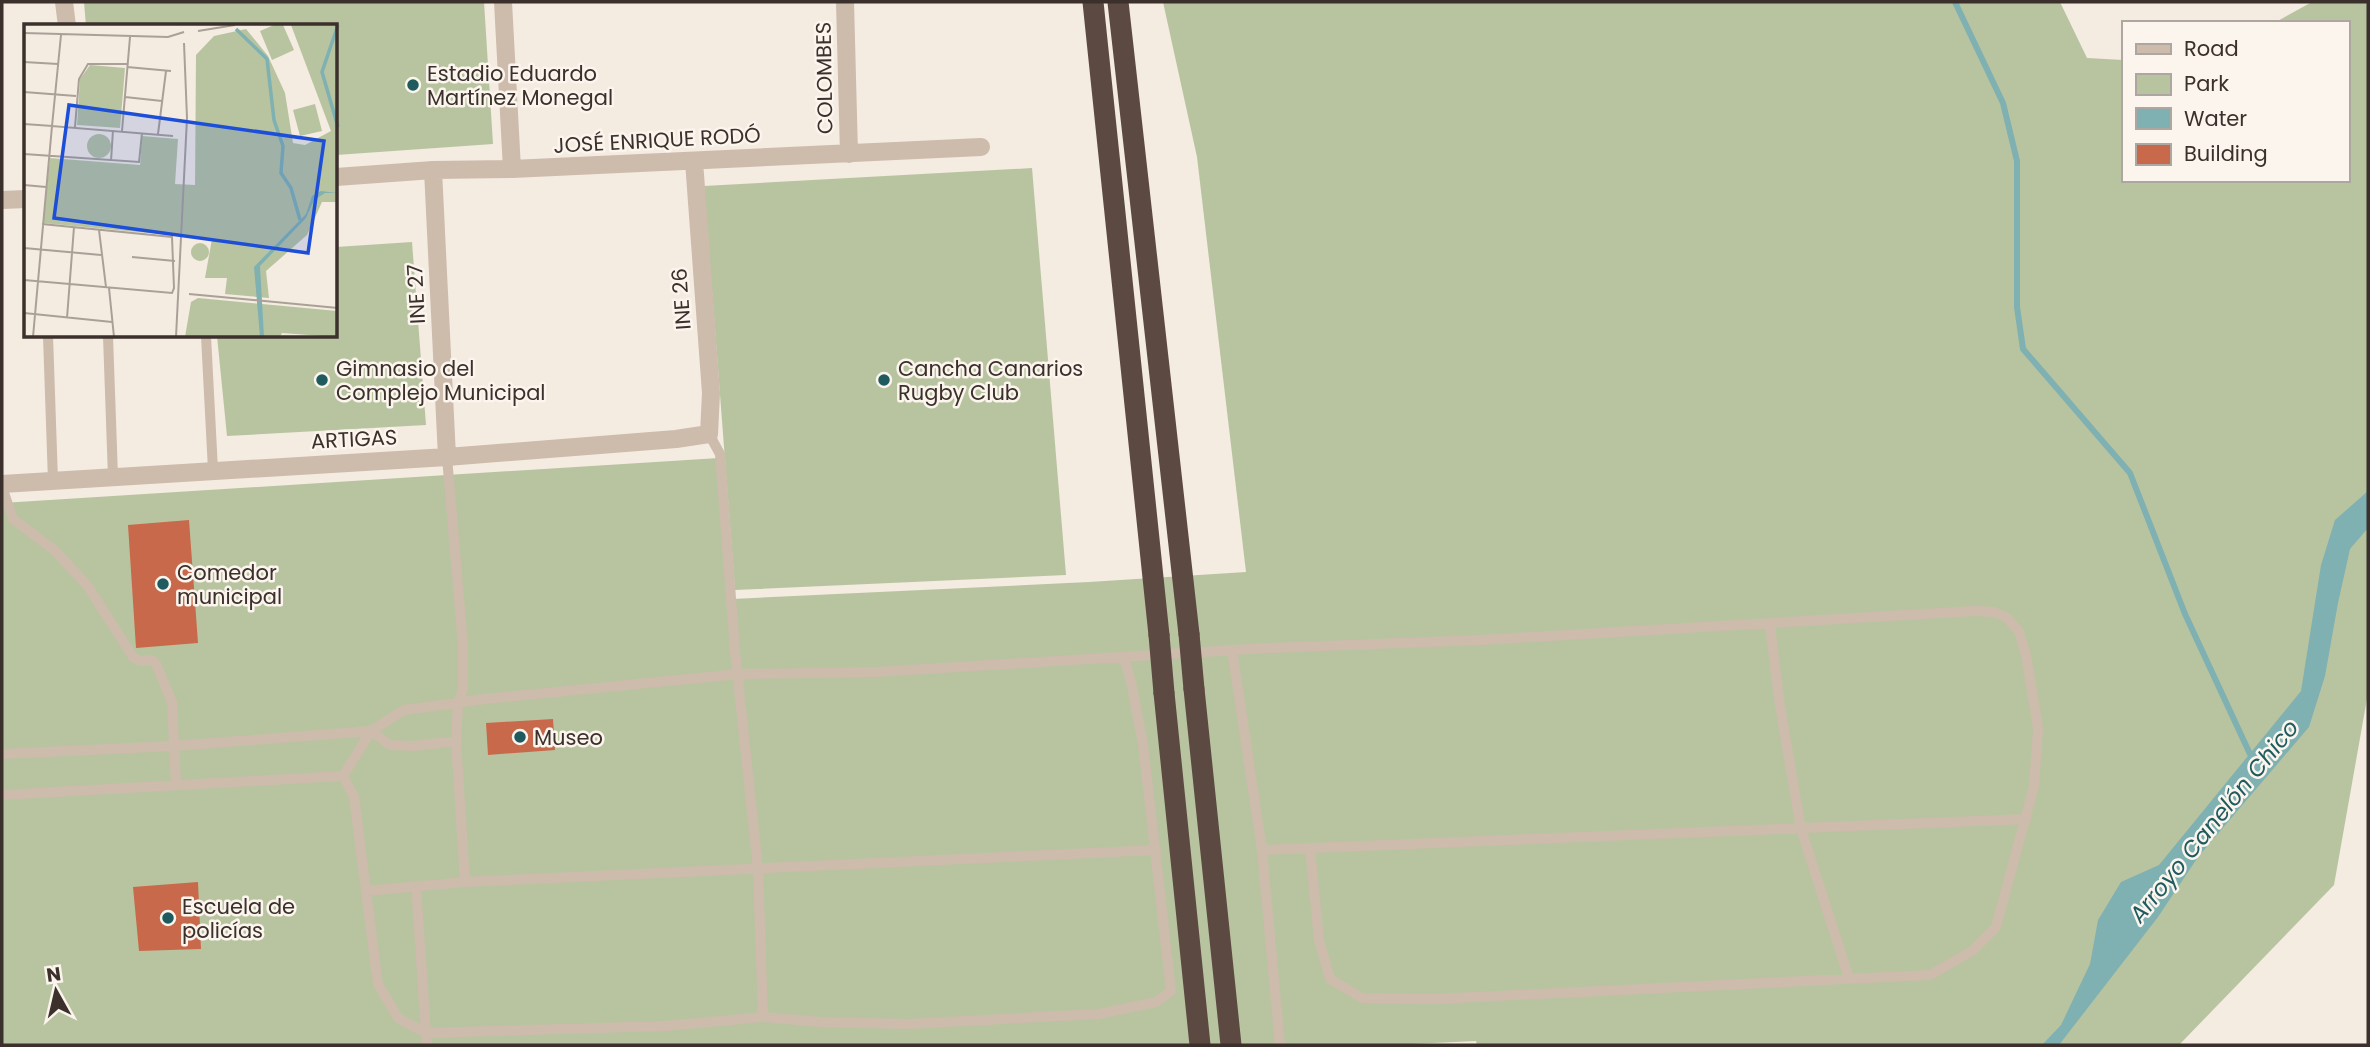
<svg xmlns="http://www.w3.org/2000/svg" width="2370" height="1047" font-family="Poppins,sans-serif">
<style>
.green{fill:#b8c4a0}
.water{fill:#7fb0b2}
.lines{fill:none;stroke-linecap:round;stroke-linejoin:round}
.stream{stroke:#7fb0b2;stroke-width:6}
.building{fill:#c8694b}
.lane{stroke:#cdbbac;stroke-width:10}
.street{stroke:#cdbbac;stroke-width:18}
.highway{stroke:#5c4a42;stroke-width:21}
.highway-bridge{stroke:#5c4a42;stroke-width:21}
.poi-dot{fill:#1f5a5e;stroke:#fbf5ee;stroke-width:2.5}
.labels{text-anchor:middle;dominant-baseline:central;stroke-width:5;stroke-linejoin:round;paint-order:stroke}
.poi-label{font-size:21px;fill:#3b302b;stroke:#fbf5ee;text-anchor:start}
.street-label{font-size:21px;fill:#3b302b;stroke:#fbf5ee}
.water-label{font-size:23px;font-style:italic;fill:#1f5a5e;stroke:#fbf5ee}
.inset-river{fill:none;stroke:#7fb0b2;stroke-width:3.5}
.inset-road{fill:none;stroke:#aaa098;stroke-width:2}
.view{fill:#1d4ed8;fill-opacity:0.15;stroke:#1d4ed8;stroke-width:3.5}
.inset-edge{fill:none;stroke:#3b302b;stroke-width:3.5}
</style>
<rect width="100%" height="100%" fill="#f4ebe1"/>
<!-- green -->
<path class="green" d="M84 2H484L493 144 336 155V26H86Z
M1163 2H2060L2087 58 2123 60V180H2347V23H2274L2312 2H2368V693L2334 885 2179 1045H1477L1476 1041 1390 1045H2V503L719 458 732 599 1089 582 1246 572 1197 157Z
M1032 168 1066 575 735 590 704 186Z
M412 242 426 425 227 436 217 336H336V247Z"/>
<!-- water -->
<path class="water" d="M2368 491V528L2350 549 2338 603 2325 676 2309 727 2198 857 2158 917 2059 1045H2042L2061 1025 2090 964 2098 920 2121 882 2159 865 2301 691 2321 565 2335 520Z"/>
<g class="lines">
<!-- stream -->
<path class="stream" d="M1955 2 2003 103 2017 161V307L2023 349 2130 473 2185 614 2250 754"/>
</g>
<!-- building -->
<path class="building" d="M189 520 198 643 136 648 128 525Z
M553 719 555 750 488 755 486 723Z
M198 882 201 949 139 951 133 887Z"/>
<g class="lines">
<!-- lane -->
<path class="lane" d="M48 336 53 481
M108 336 113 477
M206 336 213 470
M447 457 463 645V689L458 703 456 741 465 882
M2 487 13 519 54 550 87 585 133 657 140 661 152 660 156 664 172 702 176 785
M1770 625 1780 706 1801 829 1849 978
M1232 650 1262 850 1280 1045
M2 754 174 746 371 731 390 745 415 746 456 741
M343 776 371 731 404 710 485 699 739 674 876 672 1267 648 1481 640 1975 611 1994 612 2007 618 2019 632 2026 655 2038 728 2034 786 1996 927 1972 951 1930 975 1434 999 1362 998 1330 979 1319 940 1310 849
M343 776 354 797 378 984 398 1018 426 1033
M2 795 343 776
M1262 850 2026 819
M416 886 426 1033
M366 891 465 882 1156 850
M763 1017 820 1022 908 1024 1099 1014 1156 1002 1171 991 1143 744 1131 682 1124 657
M427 1045 426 1033 666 1026 763 1017 758 869 735 651 720 454 709 434"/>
<!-- street -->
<path class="street" d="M64 2 67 26
M503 2 512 169
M845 2 849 154
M433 170 447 457
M336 177 433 170 512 169 981 147
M2 200 26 199
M2 484 447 457 676 439 709 434 711 393 694 161"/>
<!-- highway -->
<path class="highway" d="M1093 2 1159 635
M1118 2 1189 634
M1194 689 1231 1045
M1164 693 1200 1045"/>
<!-- highway-bridge -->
<path class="highway-bridge" d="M1189 634 1194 689
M1159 635 1164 693"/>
</g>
<!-- markers -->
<g class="poi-dot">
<circle cx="413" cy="85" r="7"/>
<circle cx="322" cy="380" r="7"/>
<circle cx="884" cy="380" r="7"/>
<circle cx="163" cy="584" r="7"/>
<circle cx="520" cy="737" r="7"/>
<circle cx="168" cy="918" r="7"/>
</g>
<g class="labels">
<!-- poi labels -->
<g class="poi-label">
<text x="427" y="73">Estadio Eduardo<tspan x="427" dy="24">Martínez Monegal</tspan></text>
<text x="336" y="368">Gimnasio del<tspan x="336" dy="24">Complejo Municipal</tspan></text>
<text x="898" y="368">Cancha Canarios<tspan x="898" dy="24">Rugby Club</tspan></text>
<text x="177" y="572">Comedor<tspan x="177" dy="24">municipal</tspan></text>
<text x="534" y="737">Museo</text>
<text x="182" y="906">Escuela de<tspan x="182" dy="24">policías</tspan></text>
</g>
<!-- street labels -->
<g class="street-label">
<text transform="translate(824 78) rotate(-91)">COLOMBES</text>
<text transform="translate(657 140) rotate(-3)">JOSÉ ENRIQUE RODÓ</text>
<text transform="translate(416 294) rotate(-93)">INE 27</text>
<text transform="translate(681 299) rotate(-94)">INE 26</text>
<text transform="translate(354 439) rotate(-3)">ARTIGAS</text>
</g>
<!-- water labels -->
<g class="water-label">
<text transform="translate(2214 821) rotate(-51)">Arroyo Canelón Chico</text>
</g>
</g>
<!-- overview -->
<g transform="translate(24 24)">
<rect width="313" height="313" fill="#f4ebe1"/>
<path d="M250 1H259L270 26 248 36 236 7ZM267 1H313V178H298L283 211 242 247 245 274 201 270 203 254H181L188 215 19 199 26 134 116 141 118 112 154 115 151 160 171 161 172 31 190 12 222 5 244 32 261 69 269 119 281 121 307 107ZM66 41 101 44 96 104 53 101 56 55ZM291 80 298 107 276 112 269 86ZM63 122a12 12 0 1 1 24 0a12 12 0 1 1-24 0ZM167 228a9 9 0 1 1 18 0a9 9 0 1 1-18 0ZM174 274 313 287V313L258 309 256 313H161L167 278Z" fill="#b8c4a0"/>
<path d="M297 167 313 169H301L290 176 282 194 236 242 240 313H236L230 243 282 190 288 172Z" fill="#7fb0b2"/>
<path class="inset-river" d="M314 1 298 48 314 103M212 5 243 35 250 96 259 122 257 149 267 164 276 196"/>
<path class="inset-road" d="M174 7 211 1M0 9 144 13 160 8M0 38 34 40M103 43 147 47M0 68 52 72M101 73 138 77M0 100 28 102 37 11M51 103 55 55 64 40H104M98 107 106 13M134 110 142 47M0 130 115 138 118 109M87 137 89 106M0 161 22 163M75 206 82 263M0 224 77 231M108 233 151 237M0 256 148 269 150 264 148 213 18 200M85 264 90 313M165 270 314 284M0 289 88 298M43 294 50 203M9 313 28 102 149 112M152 313 163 94 160 19"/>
<path class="view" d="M45 81 300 117 284 229 30 194Z"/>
<rect width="313" height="313" class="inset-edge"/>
</g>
<!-- border -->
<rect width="2370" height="1047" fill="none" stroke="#3b302b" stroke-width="7"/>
<!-- legend -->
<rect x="2122" y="21" width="228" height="161" fill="#fbf5ee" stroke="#aea6a0" stroke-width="2"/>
<rect x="2136" y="44" width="35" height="10" fill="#cdbbac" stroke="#aea6a0" stroke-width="2"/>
<text x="2184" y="56" font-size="21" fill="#3b302b">Road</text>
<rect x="2136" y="74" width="35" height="21" fill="#b8c4a0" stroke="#aea6a0" stroke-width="2"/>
<text x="2184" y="91" font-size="21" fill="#3b302b">Park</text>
<rect x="2136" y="108" width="35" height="21" fill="#7fb0b2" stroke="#aea6a0" stroke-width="2"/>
<text x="2184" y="126" font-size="21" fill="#3b302b">Water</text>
<rect x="2136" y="144" width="35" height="21" fill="#c8694b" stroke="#aea6a0" stroke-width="2"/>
<text x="2184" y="161" font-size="21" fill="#3b302b">Building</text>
<!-- north arrow -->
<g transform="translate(56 991) rotate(352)" stroke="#fbf5ee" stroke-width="5" paint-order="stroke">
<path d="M0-5L12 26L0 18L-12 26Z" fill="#3b302b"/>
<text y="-10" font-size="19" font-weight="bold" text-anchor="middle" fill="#3b302b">N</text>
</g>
</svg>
